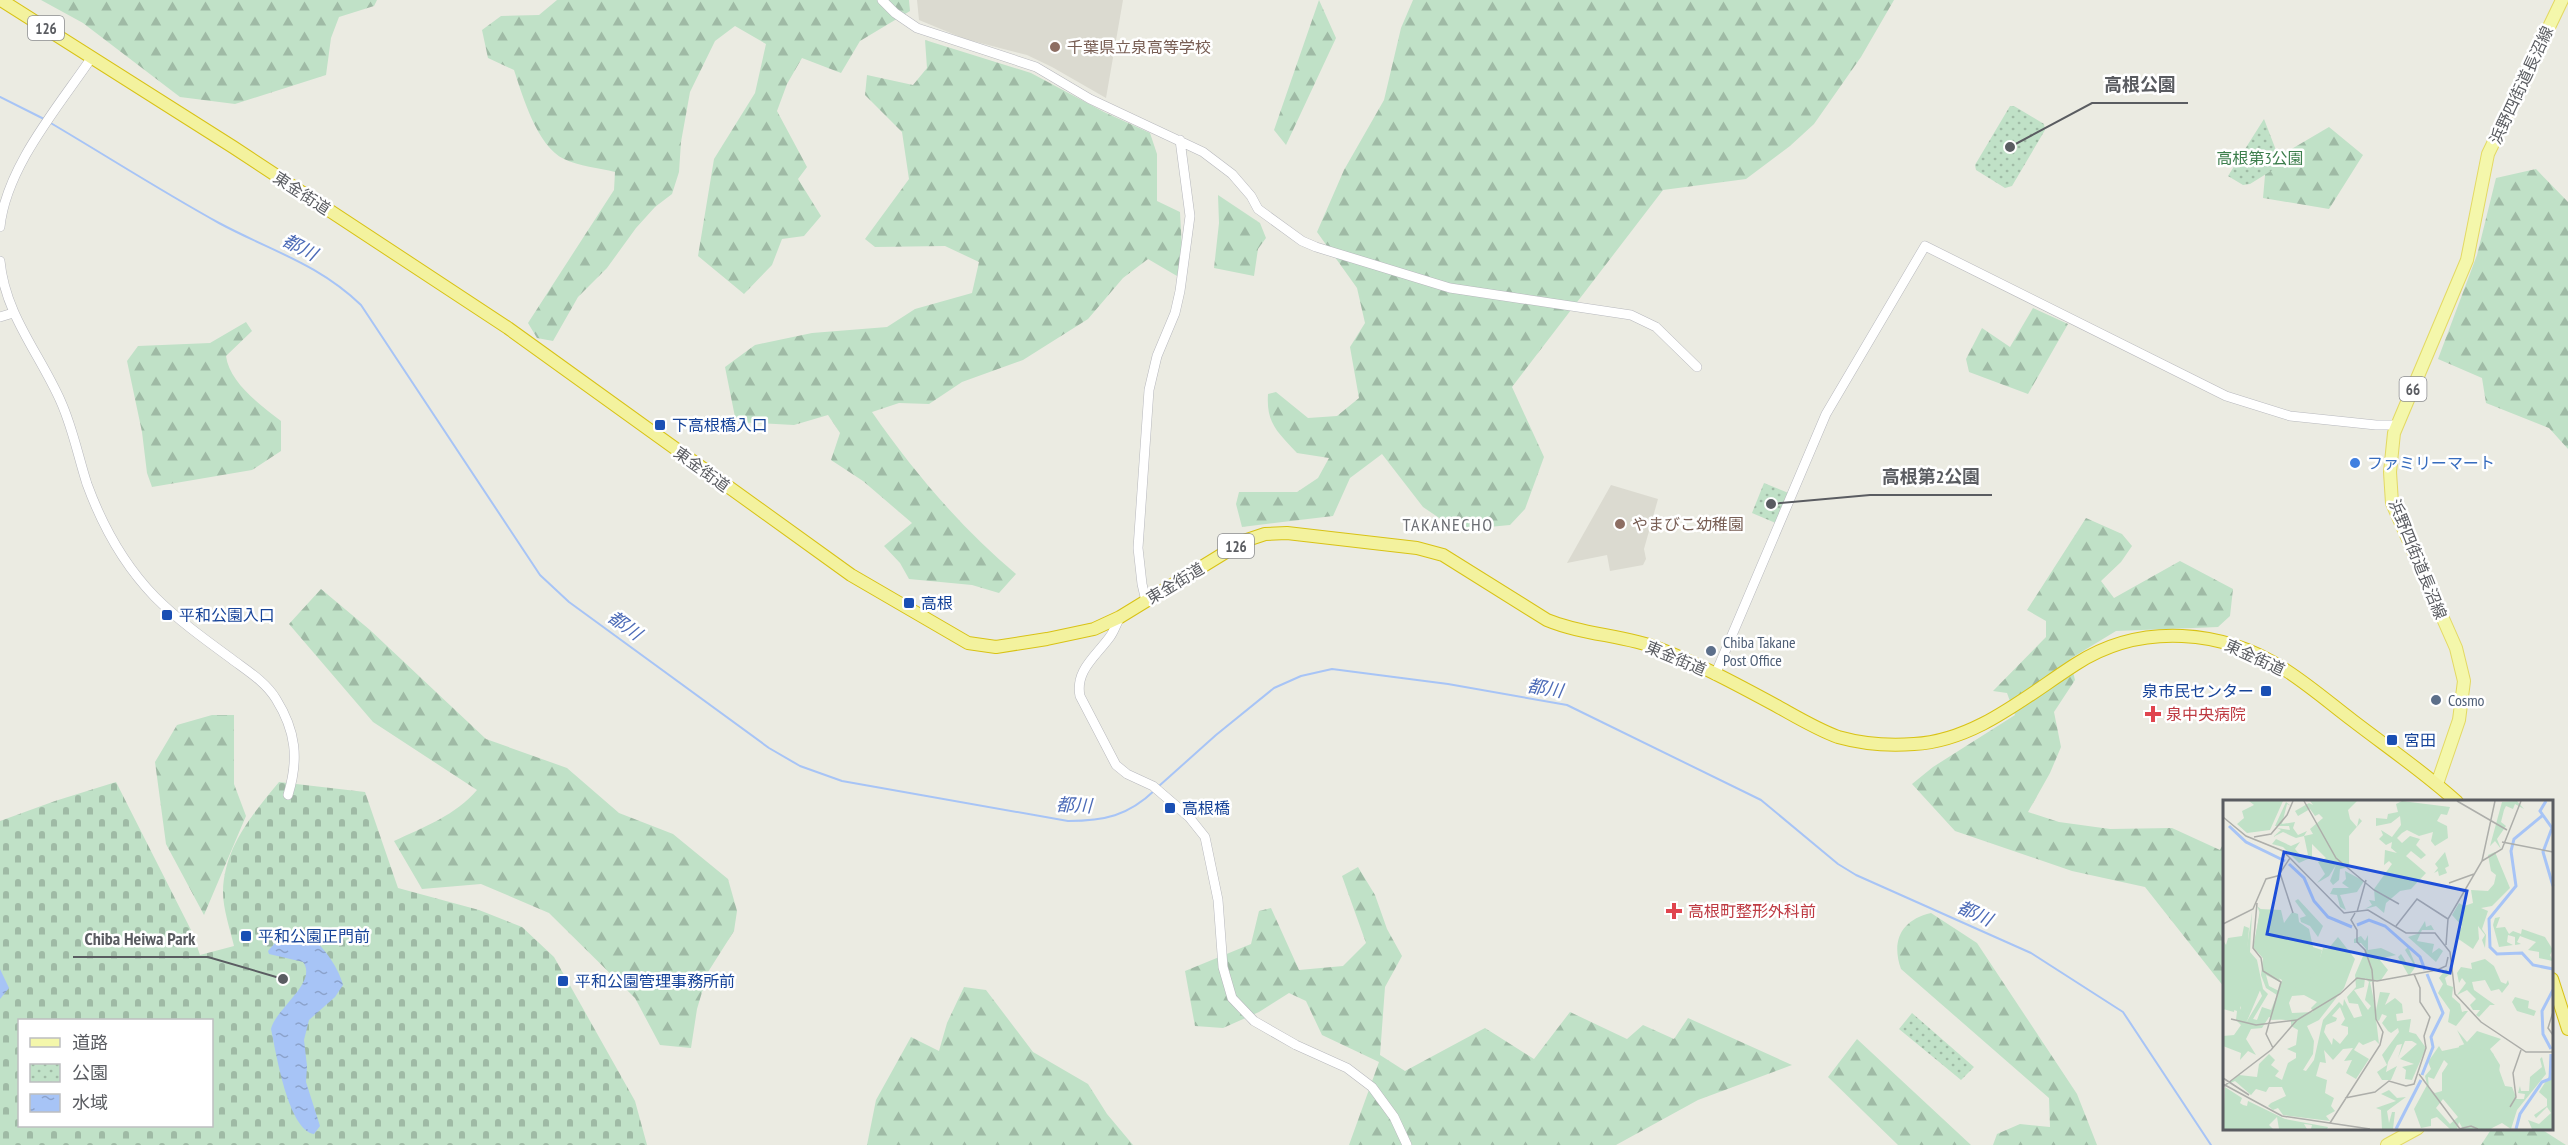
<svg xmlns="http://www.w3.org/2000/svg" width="2568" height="1145" font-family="'PT Sans Narrow','Noto Sans JP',sans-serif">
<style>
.education{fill:#dbdad0}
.forest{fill:url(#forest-firs)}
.cemetery{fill:url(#cemetery-stones);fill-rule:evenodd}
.park{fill:url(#park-dots)}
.water{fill:url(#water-ripples)}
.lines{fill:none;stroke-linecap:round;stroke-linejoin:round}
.stream{stroke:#a7c4f6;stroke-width:2}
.tertiary-casing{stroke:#b7b8bd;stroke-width:10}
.primary-casing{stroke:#e3d963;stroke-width:14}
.trunk-casing{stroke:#d8c215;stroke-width:14}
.tertiary{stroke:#fff;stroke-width:9}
.primary{stroke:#f4f7ab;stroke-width:12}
.trunk{stroke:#f3f29e;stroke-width:12}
.education-dot{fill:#8d6e63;stroke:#fff;stroke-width:2}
.transit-dot{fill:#1a4fb4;stroke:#fff;stroke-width:2}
.shop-dot{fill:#3f7fe0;stroke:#fff;stroke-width:2}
.service-dot{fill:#5c6f8a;stroke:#fff;stroke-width:2}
.health-dot{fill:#e0444e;stroke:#fff;stroke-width:2}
.labels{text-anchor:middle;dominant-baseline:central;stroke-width:5;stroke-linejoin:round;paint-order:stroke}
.shield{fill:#fff;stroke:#8c8d90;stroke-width:1.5}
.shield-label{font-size:15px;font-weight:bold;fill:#5a5c61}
.education-label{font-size:16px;fill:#785e54;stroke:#fff;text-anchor:start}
.street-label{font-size:16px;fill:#5a5c61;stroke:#fff}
.park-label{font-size:16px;fill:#3c7e4c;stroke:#fff}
.transit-label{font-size:16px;fill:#164399;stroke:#fff;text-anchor:start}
.shop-label{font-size:16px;fill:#366cbe;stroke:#fff;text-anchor:start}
.service-label{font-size:16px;fill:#4e5e75;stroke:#fff;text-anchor:start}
.health-label{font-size:16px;fill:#be3a42;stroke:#fff;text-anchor:start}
.water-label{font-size:18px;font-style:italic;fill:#4c6bb7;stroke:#fff}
.neighbourhood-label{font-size:18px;letter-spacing:1.5px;fill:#6b6d73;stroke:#fff}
.inset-river{fill:none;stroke:#a7c4f6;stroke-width:3}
.inset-road{fill:none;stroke:#adaeaa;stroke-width:1.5}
.view{fill:#1d4ed8;fill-opacity:0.15;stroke:#1d4ed8;stroke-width:3}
.inset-edge{fill:none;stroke:#5a5c61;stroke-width:3}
.leader{fill:none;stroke:#5a5c61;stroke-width:2}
.callout-dot{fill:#5a5c61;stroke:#fff;stroke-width:2}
.callout-label{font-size:18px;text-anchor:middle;font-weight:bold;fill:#5a5c61;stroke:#fff;stroke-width:5;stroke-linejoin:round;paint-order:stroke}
</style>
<defs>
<pattern id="forest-firs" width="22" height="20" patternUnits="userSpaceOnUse" patternTransform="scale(1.5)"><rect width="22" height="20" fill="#c0e1c7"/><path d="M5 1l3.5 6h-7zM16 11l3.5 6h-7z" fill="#9fbaa5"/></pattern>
<pattern id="cemetery-stones" width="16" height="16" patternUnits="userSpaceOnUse" patternTransform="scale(1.5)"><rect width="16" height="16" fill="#c0e1c7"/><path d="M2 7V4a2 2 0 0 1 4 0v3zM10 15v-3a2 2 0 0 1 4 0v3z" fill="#9fbaa5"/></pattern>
<pattern id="park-dots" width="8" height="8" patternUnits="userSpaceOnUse" patternTransform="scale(1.5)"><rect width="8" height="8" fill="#c0e1c7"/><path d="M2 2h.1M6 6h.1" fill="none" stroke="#9fbaa5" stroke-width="1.8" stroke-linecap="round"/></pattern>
<pattern id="water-ripples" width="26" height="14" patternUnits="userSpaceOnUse" patternTransform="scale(1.5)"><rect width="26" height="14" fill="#a7c4f6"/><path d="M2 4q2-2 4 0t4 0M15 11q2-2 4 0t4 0" fill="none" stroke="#8ba2cb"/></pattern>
</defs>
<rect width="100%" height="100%" fill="#ebebe2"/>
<!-- education -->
<path class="education" d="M917 0H1123L1106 98 1052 67 1027 55 965 39 919 20Z
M1611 485 1658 499 1644 549 1646 559 1643 565 1610 571 1607 555 1567 563Z"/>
<!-- forest -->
<path class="forest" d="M41 0H377L374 6 339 17 331 38 326 75 235 104 180 97 83 23Z
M557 0H909L910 11 860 41 841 73 802 58 787 84 777 111 807 167 798 179 821 216 804 236 782 239 772 265 744 294 698 256 714 159 755 93 766 44 735 26 715 41 690 92 681 142 679 172 672 194 655 207 636 228 607 268 578 297 553 341 537 338 528 323 614 190 615 172C599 168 579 166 564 159 537 146 523 97 514 70L488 58 482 30 501 16 539 15Z
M1319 0 1336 38 1286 145 1274 130Z
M1413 0H1894L1861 57 1814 124 1790 146 1746 179 1663 190 1512 387 1544 457 1525 509 1510 525 1457 530 1423 507 1382 454 1350 478 1333 516 1242 527 1236 504 1239 492H1297L1318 478 1329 458 1297 453C1278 432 1266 424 1268 394L1276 392 1308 418 1337 416 1359 398 1350 347 1365 323 1357 288 1317 232 1344 170 1384 100 1401 28Z
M925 40 1031 73 1104 112 1150 133 1157 154V201L1180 212 1183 268 1177 276 1148 259 1123 278 1088 319 1023 360 962 382 929 404 899 403 872 412C913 471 961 528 1016 574L999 593 972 585 909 579 900 563 884 546 912 523 863 481 831 460 840 433 828 415 794 425 736 422 725 367 755 345 812 333 887 327 915 309 972 293 979 262 945 246 875 247 865 239 909 179 902 132 865 95 867 75 913 85 927 68Z
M2329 127 2363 155 2329 209 2263 198 2266 164Z
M2536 169 2568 202V449L2549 428 2486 403 2482 378 2438 359 2477 255 2496 178Z
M1218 195 1260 223 1266 238 1258 249 1254 276 1214 268 1219 223Z
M2033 308 2068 324 2028 394 1969 372 1966 359 1982 328 2010 347Z
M246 322 252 331 226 356C229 382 261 406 281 421V451L252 470 152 487 147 473 142 432 127 361 138 346 210 343Z
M2086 518 2122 534 2132 546 2121 562 2101 581 2114 598 2180 561 2233 589 2230 616 2218 627 2116 631 2070 659 2075 680 2054 712 2061 747 2050 773 2028 812 2059 822 2110 829 2172 828 2220 850 2224 842V987L2145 887 2072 871 1955 831 1912 784 1933 767 2015 715 2007 693 1993 691 2046 637V621L2027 610Z
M321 589 370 630 486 739 567 768 619 813 673 834 728 879 737 911 734 931 708 972 697 1009 691 1048 660 1045 635 998 549 913 481 884 422 889 394 841C424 827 456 815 477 790L373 722 289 624Z
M212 715H234V784L246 816 204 915 166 844 155 762 177 725Z
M1358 867 1375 895 1387 929 1402 956 1385 987 1380 1055 1405 1071 1485 1028 1534 1059 1570 1012 1627 1039 1643 1025 1674 1039 1688 1018 1792 1065 1698 1100 1616 1145H1349L1379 1062 1322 1035 1306 1001 1289 993 1259 1012 1223 1028 1195 1026 1185 971 1251 944 1259 911 1271 908 1299 970 1343 966 1366 943 1342 876Z
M1931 913 1977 943 2077 1094 2097 1145H1993L1997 1134 2020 1124 2050 1127 2049 1098 1901 969C1891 941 1901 920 1931 913Z
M964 987 986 990 1033 1052 1088 1084 1107 1114 1133 1145H867L876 1100 911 1037 939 1051 947 1023Z
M1857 1039 1971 1145H1898L1828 1077Z
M2492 1128 2541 1129 2566 1145H2481Z"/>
<!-- cemetery -->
<path class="cemetery" d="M116 782 192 932 200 955 234 946C230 929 223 909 223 892 224 847 252 815 279 782L365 792 398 888 479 910 522 927 554 957 635 1101 647 1145H0V821L55 801ZM20 1020H212V1126H20Z"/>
<!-- park -->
<path class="park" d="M2010 106H2014L2044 124 2045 130 2012 186 2005 188 1976 170 1975 165Z
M2264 119 2279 158V166L2250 184 2243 185 2228 176Z
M1764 483 1791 494 1778 524 1752 513Z
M1912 1013 1974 1067 1961 1080 1899 1029Z"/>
<!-- water -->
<path class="water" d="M295 932C315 931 339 967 343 985L335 997 309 1020 304 1040 307 1066 306 1082 320 1126 314 1134C288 1130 276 1052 271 1029 276 1008 318 982 303 962L269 954 268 951 275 943Z
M0 969 9 988 0 999Z"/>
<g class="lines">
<!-- stream -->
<path class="stream" d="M0 97 44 119
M49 122C105 155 161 191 219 223 271 251 317 263 361 305L540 575 569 602 769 748 800 766 842 781 1068 821C1104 821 1128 816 1155 790
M1159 786 1216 735 1274 688 1301 676 1332 669 1448 684 1567 705 1761 800 1838 864 1856 875 2031 953 2123 1012 2211 1145"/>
<!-- tertiary casing -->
<g class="tertiary-casing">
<path id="tertiary" d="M882 0 895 13 917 28 1036 67 1090 99 1203 152 1232 174 1251 196 1258 209 1302 241 1316 247 1450 288 1631 315 1656 327 1697 367
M0 227C6 167 59 106 92 57
M0 261C5 315 40 354 61 402 73 429 78 456 87 484 102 525 124 565 155 597 177 619 203 638 229 657 246 670 265 681 276 699 296 731 299 759 288 795
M0 317 13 313
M1146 601 1142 584 1138 548 1149 390 1157 356 1175 313 1180 291 1190 216 1180 140
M1120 617C1116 624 1114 632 1109 638 1095 657 1075 671 1080 696L1116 765 1127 774 1153 786 1189 817 1205 837 1218 900 1223 967 1232 998 1254 1021 1296 1045 1347 1068 1372 1087 1394 1117 1407 1145
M1715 675 1826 414 1925 246 2226 396 2290 416 2376 425H2397"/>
</g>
<!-- primary casing -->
<g class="primary-casing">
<path id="primary" d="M2437 784 2459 720 2464 681 2456 648 2392 503 2390 472 2394 433 2467 260 2488 154 2562 0
M2387 1145 2418 1128"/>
</g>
<!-- trunk casing -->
<g class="trunk-casing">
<path id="trunk" d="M1 0 233 147 508 328 851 575 968 643 996 647 1047 639 1094 629 1120 617 1244 541 1265 534 1287 533 1417 548 1443 555 1547 620C1583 635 1624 635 1660 649 1699 664 1738 685 1775 705 1795 716 1816 729 1838 737 1863 744 1889 746 1914 744 1975 741 2026 696 2076 664 2141 622 2224 629 2287 671 2310 686 2331 704 2352 720 2387 747 2424 772 2457 802
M2552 979 2568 1029"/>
</g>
<!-- tertiary -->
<use href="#tertiary" class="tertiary"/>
<!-- primary -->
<use href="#primary" class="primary"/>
<!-- trunk -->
<use href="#trunk" class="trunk"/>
</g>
<!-- markers -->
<g class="education-dot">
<circle cx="1055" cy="47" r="6"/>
<circle cx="1620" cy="524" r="6"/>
</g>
<g class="transit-dot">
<rect x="654" y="419" width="12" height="12" rx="3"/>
<rect x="903" y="597" width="12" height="12" rx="3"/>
<rect x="161" y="609" width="12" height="12" rx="3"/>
<rect x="2260" y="685" width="12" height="12" rx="3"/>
<rect x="2386" y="734" width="12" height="12" rx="3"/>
<rect x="1164" y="802" width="12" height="12" rx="3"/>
<rect x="240" y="930" width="12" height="12" rx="3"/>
<rect x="557" y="975" width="12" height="12" rx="3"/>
</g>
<circle class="shop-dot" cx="2355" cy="463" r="6"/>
<g class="service-dot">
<circle cx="1711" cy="651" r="6"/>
<circle cx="2436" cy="700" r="6"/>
</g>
<g class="health-dot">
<path d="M2150 705h6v6h6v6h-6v6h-6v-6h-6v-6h6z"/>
<path d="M1671 902h6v6h6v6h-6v6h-6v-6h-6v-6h6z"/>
</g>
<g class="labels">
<!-- shield labels -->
<g class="shield">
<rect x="28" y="16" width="36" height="24" rx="4.5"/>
<rect x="2399.5" y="377" width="27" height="24" rx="4.5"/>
<rect x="1218" y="534" width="36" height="24" rx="4.5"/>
</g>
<g class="shield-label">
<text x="46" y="28">126</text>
<text x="2413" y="389">66</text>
<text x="1236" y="546">126</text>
</g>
<!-- education labels -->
<g class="education-label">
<text x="1067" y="47">千葉県立泉高等学校</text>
<text x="1632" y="524">やまびこ幼稚園</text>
</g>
<!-- street labels -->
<g class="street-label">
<text transform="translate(2521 85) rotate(-65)">浜野四街道長沼線</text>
<text transform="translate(302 193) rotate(33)">東金街道</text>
<text transform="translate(702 469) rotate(36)">東金街道</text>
<text transform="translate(2418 559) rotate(68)">浜野四街道長沼線</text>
<text transform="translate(1175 583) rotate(-31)">東金街道</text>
<text transform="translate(2255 657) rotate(25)">東金街道</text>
<text transform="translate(1676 658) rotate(23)">東金街道</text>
</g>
<!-- park labels -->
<g class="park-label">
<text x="2260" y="158">高根第3公園</text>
</g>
<!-- transit labels -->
<g class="transit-label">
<text x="672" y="425">下高根橋入口</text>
<text x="921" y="603">高根</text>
<text x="179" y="615">平和公園入口</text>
<text x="2254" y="691" text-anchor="end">泉市民センター</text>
<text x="2404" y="740">宮田</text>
<text x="1182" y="808">高根橋</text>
<text x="258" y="936">平和公園正門前</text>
<text x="575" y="981">平和公園管理事務所前</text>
</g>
<!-- shop labels -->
<g class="shop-label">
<text x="2367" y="463">ファミリーマート</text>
</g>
<!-- service labels -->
<g class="service-label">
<text x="1723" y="642">Chiba Takane<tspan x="1723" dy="18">Post Office</tspan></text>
<text x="2448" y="700">Cosmo</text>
</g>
<!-- health labels -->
<g class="health-label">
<text x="2166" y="714">泉中央病院</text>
<text x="1688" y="911">高根町整形外科前</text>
</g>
<!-- water labels -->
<g class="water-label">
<text transform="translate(300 247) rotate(27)">都川</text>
<text transform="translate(625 625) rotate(36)">都川</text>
<text transform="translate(1545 688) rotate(9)">都川</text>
<text transform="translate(1074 805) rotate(2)">都川</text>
<text transform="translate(1975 913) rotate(24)">都川</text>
</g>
<!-- neighbourhood labels -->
<g class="neighbourhood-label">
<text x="1448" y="524">TAKANECHO</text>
</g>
</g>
<!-- overview -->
<g transform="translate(2223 800)">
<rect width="330" height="330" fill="#ebebe2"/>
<path d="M21 126 26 128 24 154 31 158 38 188 24 221 17 215 18 206 12 205 11 212 0 209V140L3 145 5 138 19 136Z" fill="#c0e1c7"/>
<path d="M26 1H60L47 30 24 33 14 24 21 18 19 11 31 5ZM87 1H134L125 10 127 19 134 27 136 18 139 21 126 36V67L117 69 116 80 110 85 107 81 113 65 106 76 94 83 102 74 95 62 103 58 89 44V57L76 63 60 47 49 44 53 39 68 46 77 42 72 49 78 56 85 55 81 36 73 38 60 32 50 37 58 30 54 28 67 30 66 26H52L63 2 68 6 64 4 59 24 72 22 70 28 75 35 84 31 81 36 90 34 87 29 100 18 96 14 92 16 87 9 75 16 72 11 86 3 90 5ZM179 1 227 7 224 15 218 14 214 21 224 26 225 38 212 46 208 41 210 32 196 36 184 30 179 33 174 38 179 43 187 36 197 39 193 45 203 55 198 59 188 51 183 56 203 73 188 89 177 91 163 103 161 113 153 106 142 109 149 105 146 100 152 101 151 89 169 64 166 61 161 65 162 50 174 53 168 48 169 42 163 45 156 39 160 35 158 30 169 37 178 25 177 16 168 23 153 26V18L164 19 165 14 175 12 173 4ZM294 1 301 9 292 4 290 9 283 6 281 10 278 22 283 26 274 39 278 49 272 41 267 46 279 2ZM222 52 226 66 222 68 224 73 216 76 215 71 211 73 215 68 212 64ZM272 52 287 88 269 106 258 108 265 111 259 129 263 135 262 148 259 140 262 135 255 126 256 139 250 149 234 138 239 126 229 115 236 103 241 106 250 103 248 90 265 91 271 84 273 75 268 71 265 55ZM122 71 141 81 134 92 117 95 123 110 117 107 114 95 107 94 110 88H126L119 83 123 79ZM75 99 100 126 95 137 87 126 78 122 77 118 83 116 72 101ZM34 106 40 111 41 154 59 183 43 175 46 186 56 191 93 170 100 148 105 149 115 137 132 159 121 188 96 220 84 226 91 241 90 254 80 270 83 271 91 260 100 220 116 202 120 206 121 199 131 218 139 216 135 204 126 203 124 197 133 187 132 175 143 149 138 143H131V139L138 136 142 141 145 135V150L158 148 173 155 156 159 165 170 158 180 147 182 153 210 157 192 167 193 162 205 172 198 179 204 180 213 173 214 174 221 188 219 186 232 193 234 203 248 189 280 182 279 183 270 179 267 191 264 177 259 194 244 189 241H182L175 258 179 244 174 245 165 262 163 272 174 266 168 280H159L154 272 164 265 159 255 176 232 175 228 168 233 165 231 159 223 164 216 159 214 156 221 153 219 156 244 152 240 140 245 136 242 131 250 146 259 133 279 123 273 129 260 121 261 130 248 120 249 110 260 101 250 103 263 97 262 93 276 104 280 102 293 111 298 108 306 112 311 103 316 107 321 60 315 55 308 50 310 45 306 48 303 63 296 59 287H46L43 292 33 289 28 295 12 281 3 285 16 275 34 277 36 264 46 254 52 260 48 265 56 271 52 276 59 280 65 263 73 258V253L64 249 73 245 75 230 68 226V221L46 217 39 228 28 229 23 239 33 255 25 251 17 260 18 253 0 246V236L11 235 18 225 13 220 14 211 2 207 14 200 19 189 26 190 17 208 24 221 39 196 23 154 29 112 27 152 34 160 40 189 45 194 30 219 34 220 39 207 48 210 54 195 43 188 38 175 40 158 30 147 37 113ZM142 178 146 182 142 200 148 206 145 210 131 190 141 187ZM81 195 94 202 88 208 90 212 69 213 66 203 69 196ZM117 207 122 219 118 225 125 227V234L117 244 110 238 109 245 101 232 103 225 113 221 114 218 109 216ZM277 117 273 128 282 127 286 134 290 131 298 134 299 129 322 137 330 150 327 155 330 161 316 158V152L305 150 313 142 297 136 294 142 298 144 292 145V137L285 135 284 142 290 145 276 147 270 125 272 118ZM202 121 203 127 208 125 211 130H199L194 141 211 144 209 153 216 148 220 151 213 162 185 137 194 134ZM185 147 193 166 186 176 175 157 178 154 185 165 190 163 182 150ZM262 159 271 166 278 182 283 184 285 180 286 184 279 193 276 189 268 191 262 180 249 182 251 190 272 205H267L256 217 253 215 257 210H250L247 205 253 199 244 190 234 195 243 183 239 178 236 183 234 173 238 167 249 169 248 163ZM223 169 227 174 222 178 224 185 230 187 229 197 237 204 239 212 242 211H245L233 226 225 222 227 210 215 193 220 184 216 178ZM292 197 306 201 305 208 313 211 311 216 294 211 289 202ZM234 230 244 242 254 231 278 239 267 249 277 265 275 279 294 299H301L302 294 295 293 297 286 298 291H306L307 277 319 267 317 259 319 257 323 274 294 310 288 329 279 323 267 329H240L236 322 234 329H227L214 317 208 319V326L198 328 191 309 204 285 202 276 208 269 205 262 216 246 219 251 242 246ZM221 260 225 264 219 273V291L212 293 206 289 205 277 211 279ZM220 299 235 317 227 324 213 308ZM330 270V329H309L305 320 316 324 328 313 324 307 313 318 311 315 324 306V299L316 292ZM2 287 19 298 17 303 20 305 24 306 25 301 62 319 105 327 104 329H88L89 325 81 324 84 329H56L54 317 46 325 50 329H0ZM166 290 174 298 183 297 164 311 166 323 169 312H172L170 329H159L158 310 153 308 173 301 158 294Z" fill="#c0e1c7" fill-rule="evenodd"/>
<path d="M37 109 58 110 61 123 69 112 75 114 76 122 86 129 90 147 99 150 95 168 84 183 70 189 65 204 68 219 47 220 59 180 43 171 40 158 31 147Z" fill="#c0e1c7"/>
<path d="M242 244 270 253 282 286 289 287 293 297 268 329 240 327 229 304 221 298V275L225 264 235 260 236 246Z" fill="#c0e1c7"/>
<path class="inset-river" d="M323 1 317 11 329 28 320 52 330 86M320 15 291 39 288 51 293 86 266 119 267 147 274 154 299 153 310 165 330 169M6 26 23 42 62 61M66 64 81 78 91 101 105 117 129 127M134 125 146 120 162 126 197 157 202 170M328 249 320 234 319 211 330 190M199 275 210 247 208 237 220 213 204 174M173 329 198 280M293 329 297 314 319 282 327 279 328 254"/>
<path class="inset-road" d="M81 1 113 58 151 90 176 104M234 1 284 30M0 17 23 36 60 51 121 113 145 110 183 133H212L227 152 232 194 258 222 303 252H330M31 37 48 34 64 15 70 1M279 42 330 52M67 58 57 73 70 113M259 61 279 49 298 1M226 83 251 74M34 103 30 148 38 158 40 171 58 182 43 234 50 248M134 112 143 80M0 124 30 109 43 79 58 75M173 126 194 99 225 119M223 145 225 119 259 61 272 1M330 212 325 228 330 235M8 219 33 225 74 220M196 274 237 329M0 278 26 295M0 284 59 316 147 329M1 286 48 250 74 220 117 194 134 178 154 181 214 170 223 166 225 157M122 298 152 292 166 281 183 286 191 284 203 248 201 236 207 217 197 202V188L191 174M287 307 293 297 290 273 298 250M107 323 157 245 160 232 153 219 149 170 142 150 134 142V130L128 120 132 113M236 329 248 326 255 329"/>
<path class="view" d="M61 52 244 91 227 173 44 134Z"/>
<rect width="330" height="330" class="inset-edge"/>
</g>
<!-- callouts -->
<path class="leader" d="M2010 147L2092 103H2188M1771 504L1870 495H1992M283 979L208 957H73"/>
<g class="callout-dot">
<circle cx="2010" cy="147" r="6"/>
<circle cx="1771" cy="504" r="6"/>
<circle cx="283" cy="979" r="6"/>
</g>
<g class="callout-label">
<text x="2140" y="91">高根公園</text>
<text x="1931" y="483">高根第2公園</text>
<text x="140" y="945">Chiba Heiwa Park</text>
</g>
<!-- legend -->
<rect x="18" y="1019" width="195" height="108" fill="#ffffff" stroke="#bdbec0" stroke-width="1.5"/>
<rect x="30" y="1038" width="30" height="9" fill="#f4f7ab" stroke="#bdbec0" stroke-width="1.5"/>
<text x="72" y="1049" font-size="18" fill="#5a5c61">道路</text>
<rect x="30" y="1064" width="30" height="18" fill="url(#park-dots)" stroke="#bdbec0" stroke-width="1.5"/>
<text x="72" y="1079" font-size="18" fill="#5a5c61">公園</text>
<rect x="30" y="1094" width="30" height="18" fill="url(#water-ripples)" stroke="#bdbec0" stroke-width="1.5"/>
<text x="72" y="1109" font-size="18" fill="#5a5c61">水域</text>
</svg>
